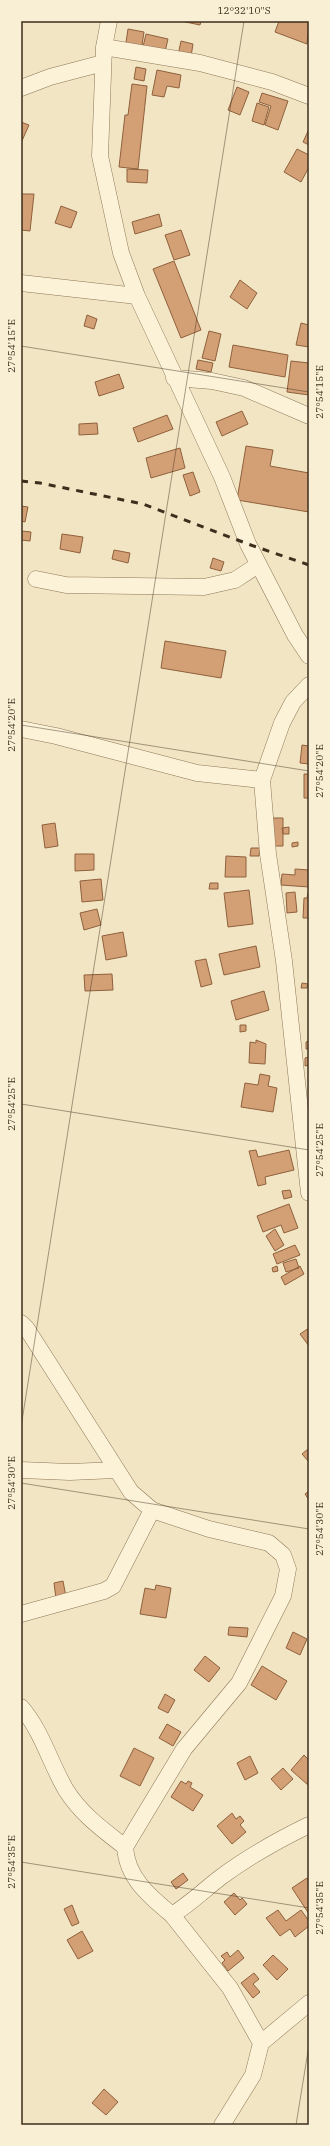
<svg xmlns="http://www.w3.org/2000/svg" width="330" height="2146" font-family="'IBM Plex Serif',serif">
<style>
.building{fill:#d3a076;stroke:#8f603c}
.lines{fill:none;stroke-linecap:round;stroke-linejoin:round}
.minor-casing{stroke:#8e7758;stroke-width:17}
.minor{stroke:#fbf2d8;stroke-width:16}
.rail{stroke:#3d2e1d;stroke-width:3;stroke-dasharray:7 7;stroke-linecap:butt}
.ticks{fill:none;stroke:#3d2e1d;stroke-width:1;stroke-opacity:0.45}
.neatline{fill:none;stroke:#3d2e1d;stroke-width:1.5}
.ticks-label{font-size:10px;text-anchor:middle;fill:#3d2e1d}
</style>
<rect width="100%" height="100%" fill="#f2e5c3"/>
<!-- building -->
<path class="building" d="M181 21H201L200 25Z
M279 21H309L307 44 275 32Z
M128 29 144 32 141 52 125 49Z
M146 34 168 39 164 56 142 51Z
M181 41 193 44 190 63 177 60Z
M136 67 146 69 144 81 134 79Z
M157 70 181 75 179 88 167 86 164 97 152 95Z
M132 84 147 86 138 169 119 167 125 115H128Z
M237 87 249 92 240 115 228 110Z
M262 93 288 101 278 130 265 125 271 106 259 102Z
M257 103 269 107 264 125 252 121Z
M21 122 29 125 21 143Z
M309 129V145L303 142Z
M297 149 309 155V167L301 182 284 172Z
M127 169 148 170 147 183 127 182Z
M21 194H34L30 231 21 230Z
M61 206 77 212 71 228 55 223Z
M159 214 162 226 135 234 132 222Z
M181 230 190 255 174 260 165 235Z
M174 261 201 330 181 338 153 269Z
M240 280 257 293 247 309 230 297Z
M87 315 97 319 94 329 84 326Z
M301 323 309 325V347L296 345Z
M209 331 221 334 215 361 202 358Z
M233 345 288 355 285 377 229 367Z
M198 360 213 363 211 372 196 369Z
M291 361 309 363V395L287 392Z
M119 374 124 388 99 396 95 382Z
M242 411 248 424 222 436 216 422Z
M167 415 173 429 138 442 133 428Z
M97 423 98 434 79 435V424Z
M246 446 273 450 270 466 309 473V512L237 500Z
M180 448 185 468 151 478 146 458Z
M193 472 200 492 190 496 183 475Z
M21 506 28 507 25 522 21 521Z
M21 531 31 532 30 541 21 540Z
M62 534 83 537 80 553 60 549Z
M114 550 130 553 128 563 112 559Z
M213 558 224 562 221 571 210 568Z
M165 641 226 651 221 678 161 668Z
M302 745 309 746V764L300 763Z
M304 774H309V798H304Z
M272 818H283V846H272Z
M55 823 58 846 45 848 42 825Z
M289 827V834H283L282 828Z
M298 842V846L292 847V843Z
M251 848H260L259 856H250Z
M75 854H94V870L75 871Z
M226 856 246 857V877H225Z
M295 869 309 870V887L281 885 282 874 295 875Z
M101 879 103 900 82 902 80 881Z
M210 883H218V889H209Z
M249 890 253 924 228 927 224 893Z
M295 892 297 912 287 913 286 893Z
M308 893H309V918H303L304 898H307Z
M97 909 101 925 84 930 80 913Z
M123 932 127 956 106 960 102 936Z
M256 946 260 967 224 975 219 954Z
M206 959 212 984 201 987 195 961Z
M112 974 113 990 85 991 84 975Z
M302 983 308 984 307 988H301Z
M264 991 269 1010 236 1020 231 1001Z
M240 1025H246V1031L240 1032Z
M256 1040 266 1044 265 1064 249 1063 250 1042 256 1043Z
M309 1041V1049H306V1042Z
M309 1057V1065L305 1066V1058Z
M260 1074 270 1076 268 1086 277 1088 273 1112 241 1107 245 1083 258 1085Z
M256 1150 258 1157 289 1150 294 1170 265 1177 266 1184 258 1186 249 1151Z
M290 1190 292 1197 284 1199 282 1191Z
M289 1204 298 1228 284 1233 281 1225 263 1232 257 1216Z
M275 1229 284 1245 275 1251 266 1236Z
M295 1245 300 1255 277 1264 273 1254Z
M296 1259 299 1268 286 1272 283 1263Z
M277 1266 278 1271 273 1272 272 1268Z
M300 1266 304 1274 285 1285 281 1277Z
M309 1328V1346L300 1334Z
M308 1449H309V1462L302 1454Z
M309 1491V1500L305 1494Z
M63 1581 66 1597 56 1599 54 1583Z
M156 1585 171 1588 166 1618 140 1614 145 1588 155 1590Z
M229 1627 248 1628 247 1637 228 1635Z
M293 1632 307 1639 300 1655 286 1648Z
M205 1656 220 1668 209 1682 194 1670Z
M262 1666 287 1681 276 1700 251 1685Z
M165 1694 175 1700 168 1713 158 1708Z
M167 1724 181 1732 173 1746 159 1738Z
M134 1748 154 1758 140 1786 120 1776Z
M304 1755 309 1760 308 1785 291 1770Z
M250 1756 258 1773 245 1780 237 1763Z
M283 1768 293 1779 281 1790 271 1779Z
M181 1781 186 1784 188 1781 192 1783 190 1787 203 1795 193 1811 171 1797Z
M232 1813 236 1819 240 1816 244 1821 240 1825 246 1832 232 1844 217 1826Z
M183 1873 188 1880 176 1889 171 1882Z
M307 1878 309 1882V1914L292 1888Z
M234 1893 240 1900 242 1898 247 1904 235 1915 224 1902Z
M72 1905 79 1923 72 1926 64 1909Z
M278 1910 286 1921 301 1910 309 1921V1926L295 1937 290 1929 280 1936 266 1918Z
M82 1931 93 1951 78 1959 67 1940Z
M238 1950 244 1958 228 1971 222 1963 225 1960 221 1956 227 1952 230 1957Z
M273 1955 288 1969 277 1980 263 1965Z
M254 1973 259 1979 253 1984 260 1992 253 1998 241 1983Z
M104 2089 118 2102 106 2115 92 2103Z"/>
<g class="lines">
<!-- minor casing -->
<g class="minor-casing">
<path id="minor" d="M109 21 104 47 100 156 121 253 137 296 222 477 248 544 295 635 309 656
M104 47 200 63 272 82 309 96
M21 88 50 77 103 63
M21 283 137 296
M174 378 212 381 244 388 309 416
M36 579 66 585 204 587 235 580 258 565
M309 685 293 702 282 723 262 780 268 854 284 961 309 1193
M21 729 56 736 197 773 262 780
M21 1323 27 1329 131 1492 152 1510 209 1529 269 1543 283 1555 288 1569 283 1596 239 1683 184 1749 125 1847C127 1878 149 1896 172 1915 190 1904 204 1890 221 1877 248 1857 278 1840 309 1825
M21 1470 70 1472 116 1470
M21 1614 104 1591 113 1586 152 1510
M21 1707C42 1731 50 1763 66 1790 81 1814 103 1830 125 1847
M172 1915 230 1988 261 2043 253 2075 222 2125
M261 2043 309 2003"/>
</g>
<!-- minor -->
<use href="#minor" class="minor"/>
<!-- rail -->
<path class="rail" d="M21 481 40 483 143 504 248 544 309 565"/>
</g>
<!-- ticks -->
<path class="ticks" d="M21 346 309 392M21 725 309 771M21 1104 309 1150M21 1427 244 21M21 1483 309 1529M21 1862 309 1908M296 2125 309 2045"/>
<!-- border -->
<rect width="330" height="2146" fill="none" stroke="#f8efd4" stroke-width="44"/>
<rect x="22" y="22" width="286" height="2102" class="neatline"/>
<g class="ticks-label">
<text x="244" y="14">12°32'10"S</text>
<text transform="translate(11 346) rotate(-90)" y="4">27°54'15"E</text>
<text transform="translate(319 392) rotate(-90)" y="4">27°54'15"E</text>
<text transform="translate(11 725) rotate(-90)" y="4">27°54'20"E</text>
<text transform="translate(319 771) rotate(-90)" y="4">27°54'20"E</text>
<text transform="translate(11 1104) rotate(-90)" y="4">27°54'25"E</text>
<text transform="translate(319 1150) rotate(-90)" y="4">27°54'25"E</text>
<text transform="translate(11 1483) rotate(-90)" y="4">27°54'30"E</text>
<text transform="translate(319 1529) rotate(-90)" y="4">27°54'30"E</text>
<text transform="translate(11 1862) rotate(-90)" y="4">27°54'35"E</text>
<text transform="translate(319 1908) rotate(-90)" y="4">27°54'35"E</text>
</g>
</svg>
